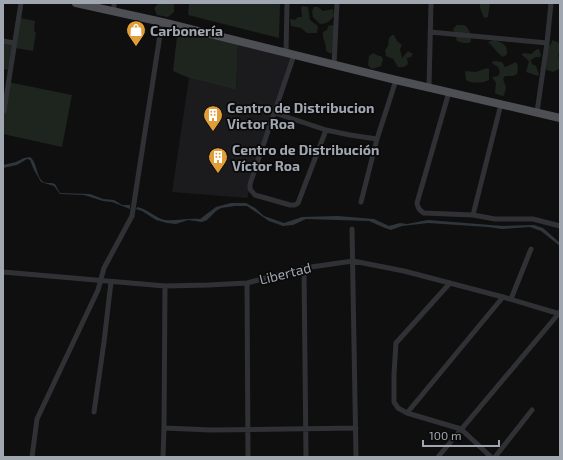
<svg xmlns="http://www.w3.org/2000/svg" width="563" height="460" font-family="'Exo 2',sans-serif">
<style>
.built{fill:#1b1b1d}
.green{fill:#1e241e}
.water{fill:#2e363c}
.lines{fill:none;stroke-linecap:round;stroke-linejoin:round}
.street{stroke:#303135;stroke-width:5}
.primary{stroke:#4d4f54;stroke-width:8}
.labels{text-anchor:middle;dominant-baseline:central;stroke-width:3.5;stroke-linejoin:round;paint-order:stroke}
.poi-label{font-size:14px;font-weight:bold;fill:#a1a7b0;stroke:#0a0a0b;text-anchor:start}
.street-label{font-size:14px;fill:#a1a7b0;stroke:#0a0a0b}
</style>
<rect width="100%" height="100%" fill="#0f0f10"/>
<!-- built -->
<path class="built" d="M238 44 292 55 247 198 172 192 189 78 236 90Z"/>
<!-- green -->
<path class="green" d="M159 3H173L174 5V12L168 17 157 15 154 8Z
M189 3H280L279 38 188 15Z
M480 3H490L488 17 484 18 480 8Z
M303 6 308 7 310 20 318 26 317 33H307L301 28 291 26 290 20 291 19 295 20 298 17H302L301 7Z
M314 7H318L323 11 333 9 334 16C330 21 327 24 320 24L313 17 312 11Z
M20 18 35 21 34 31 36 33 33 51 16 48Z
M332 25 336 26C338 37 338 44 331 54L326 51C327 44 322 39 323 32L327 30 328 26Z
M457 25H464L467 27 471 35V41L469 43H463L457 41 453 29Z
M178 28 238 44 236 90 189 78 173 71Z
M392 35H394L397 41 402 45 400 49 402 58 408 51 413 54 411 57 407 58 408 64 404 67H398L393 59 386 56 385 50 388 46 389 38Z
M494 40C502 42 508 45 507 54L504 57C497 54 494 47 488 42Z
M552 40 560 43V51L558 54 560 63 559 69 553 72 547 70 546 69 547 48 551 44Z
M3 43 13 45 8 70 3 69Z
M537 49H539L541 55 540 57H536L531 60 532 64 536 66 539 74 538 76 526 72 529 61 522 55 523 53 531 54Z
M373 53 379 56H381L383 59 381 66 372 69 368 65 369 56Z
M494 61 502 62 505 67 516 62 518 66 517 74 513 76H505L503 79 506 87 504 96 499 95 495 93 496 83 492 77 498 76 500 72 498 67 493 64 492 62Z
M488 68 489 69V80C484 83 472 84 466 80L465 73 466 71 476 72 484 69Z
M8 82 72 95 62 147 3 134V111Z"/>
<!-- water -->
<path class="water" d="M30 157C37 162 36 175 42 181 45 184 51 182 55 184L60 193 90 194 103 199 114 200 122 205H130V209L112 202 103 201 84 195 60 194 54 186 41 182 34 170 30 160 27 159 17 165 3 168V165L16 162 24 158Z
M231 203H246L255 208 264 216 284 223 302 217 338 216 374 219 389 226 400 223 407 224 428 220 503 226 534 225 543 228 560 243V246L541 231 530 227 502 229 488 227 428 223 402 226 391 230 385 228 369 221 306 219 293 225 283 226 269 221 247 206H235L221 208 216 211 207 220 202 222 188 220 176 224 167 223 156 220 142 211 136 209 137 207C150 210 155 218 165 220 175 221 188 218 200 219L216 207Z"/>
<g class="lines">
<!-- street -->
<path class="street" d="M114 3V11
M430 32 547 43
M3 41 14 43
M286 53 287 3
M294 55 250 184V189L255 195 290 205H295L298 203 326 130
M334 65 337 3
M429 88 431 3
M449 92 417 203C418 208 419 210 424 213L473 215 495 219H533L560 226
M4 111 21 3
M537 112 547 43 551 3
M275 113 326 130 350 135 377 139 396 80
M361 202 377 139
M473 215 501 104
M352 229 356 457
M304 268 306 457
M3 272 165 286 209 285 247 283 304 268 353 261 404 271 503 297 560 314
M247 283 248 457
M450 283 396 343 394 374V402L398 408 407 413 461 429 491 457
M511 299 531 249
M94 412 104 342 111 282
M407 413 503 297
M164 428 211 430 356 428
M32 457 37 419 98 290 104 268 132 216 162 22
M163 457 164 428 165 286
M438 457 560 312
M495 457 532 410"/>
<!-- primary -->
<path class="primary" d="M76 3 162 22 396 80 560 118"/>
</g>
<!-- icons -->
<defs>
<g id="shop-pin" transform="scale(1)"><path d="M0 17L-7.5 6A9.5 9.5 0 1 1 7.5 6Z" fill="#e19d37" stroke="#0a0a0b"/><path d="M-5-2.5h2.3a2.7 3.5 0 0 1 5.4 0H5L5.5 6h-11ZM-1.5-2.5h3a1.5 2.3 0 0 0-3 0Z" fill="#fff"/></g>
<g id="building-pin" transform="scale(1)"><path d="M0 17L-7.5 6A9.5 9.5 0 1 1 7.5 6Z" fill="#e19d37" stroke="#0a0a0b"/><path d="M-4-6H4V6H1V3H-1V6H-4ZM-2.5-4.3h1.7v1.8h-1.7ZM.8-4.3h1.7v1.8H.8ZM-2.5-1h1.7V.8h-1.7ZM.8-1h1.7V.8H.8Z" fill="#fff"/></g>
</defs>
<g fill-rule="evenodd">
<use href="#shop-pin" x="136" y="30"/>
<use href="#building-pin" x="213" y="115"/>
<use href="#building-pin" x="218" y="157"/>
</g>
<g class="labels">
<!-- poi labels -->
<g class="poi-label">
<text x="150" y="30">Carbonería</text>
<text x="227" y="107">Centro de Distribucion<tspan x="227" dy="16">Victor Roa</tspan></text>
<text x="232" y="149">Centro de Distribución<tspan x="232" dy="16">Víctor Roa</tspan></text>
</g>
<!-- street labels -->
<g class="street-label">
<text transform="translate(285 273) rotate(-14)">Libertad</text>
</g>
</g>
<!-- border -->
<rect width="563" height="460" fill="none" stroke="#a1a7b0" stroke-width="8"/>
<!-- scale -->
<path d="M423 440v6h76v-6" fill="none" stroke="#a1a7b0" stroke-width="2"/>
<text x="429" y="440" font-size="12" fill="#a1a7b0" stroke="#0a0a0b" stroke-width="3" paint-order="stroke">100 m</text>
</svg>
